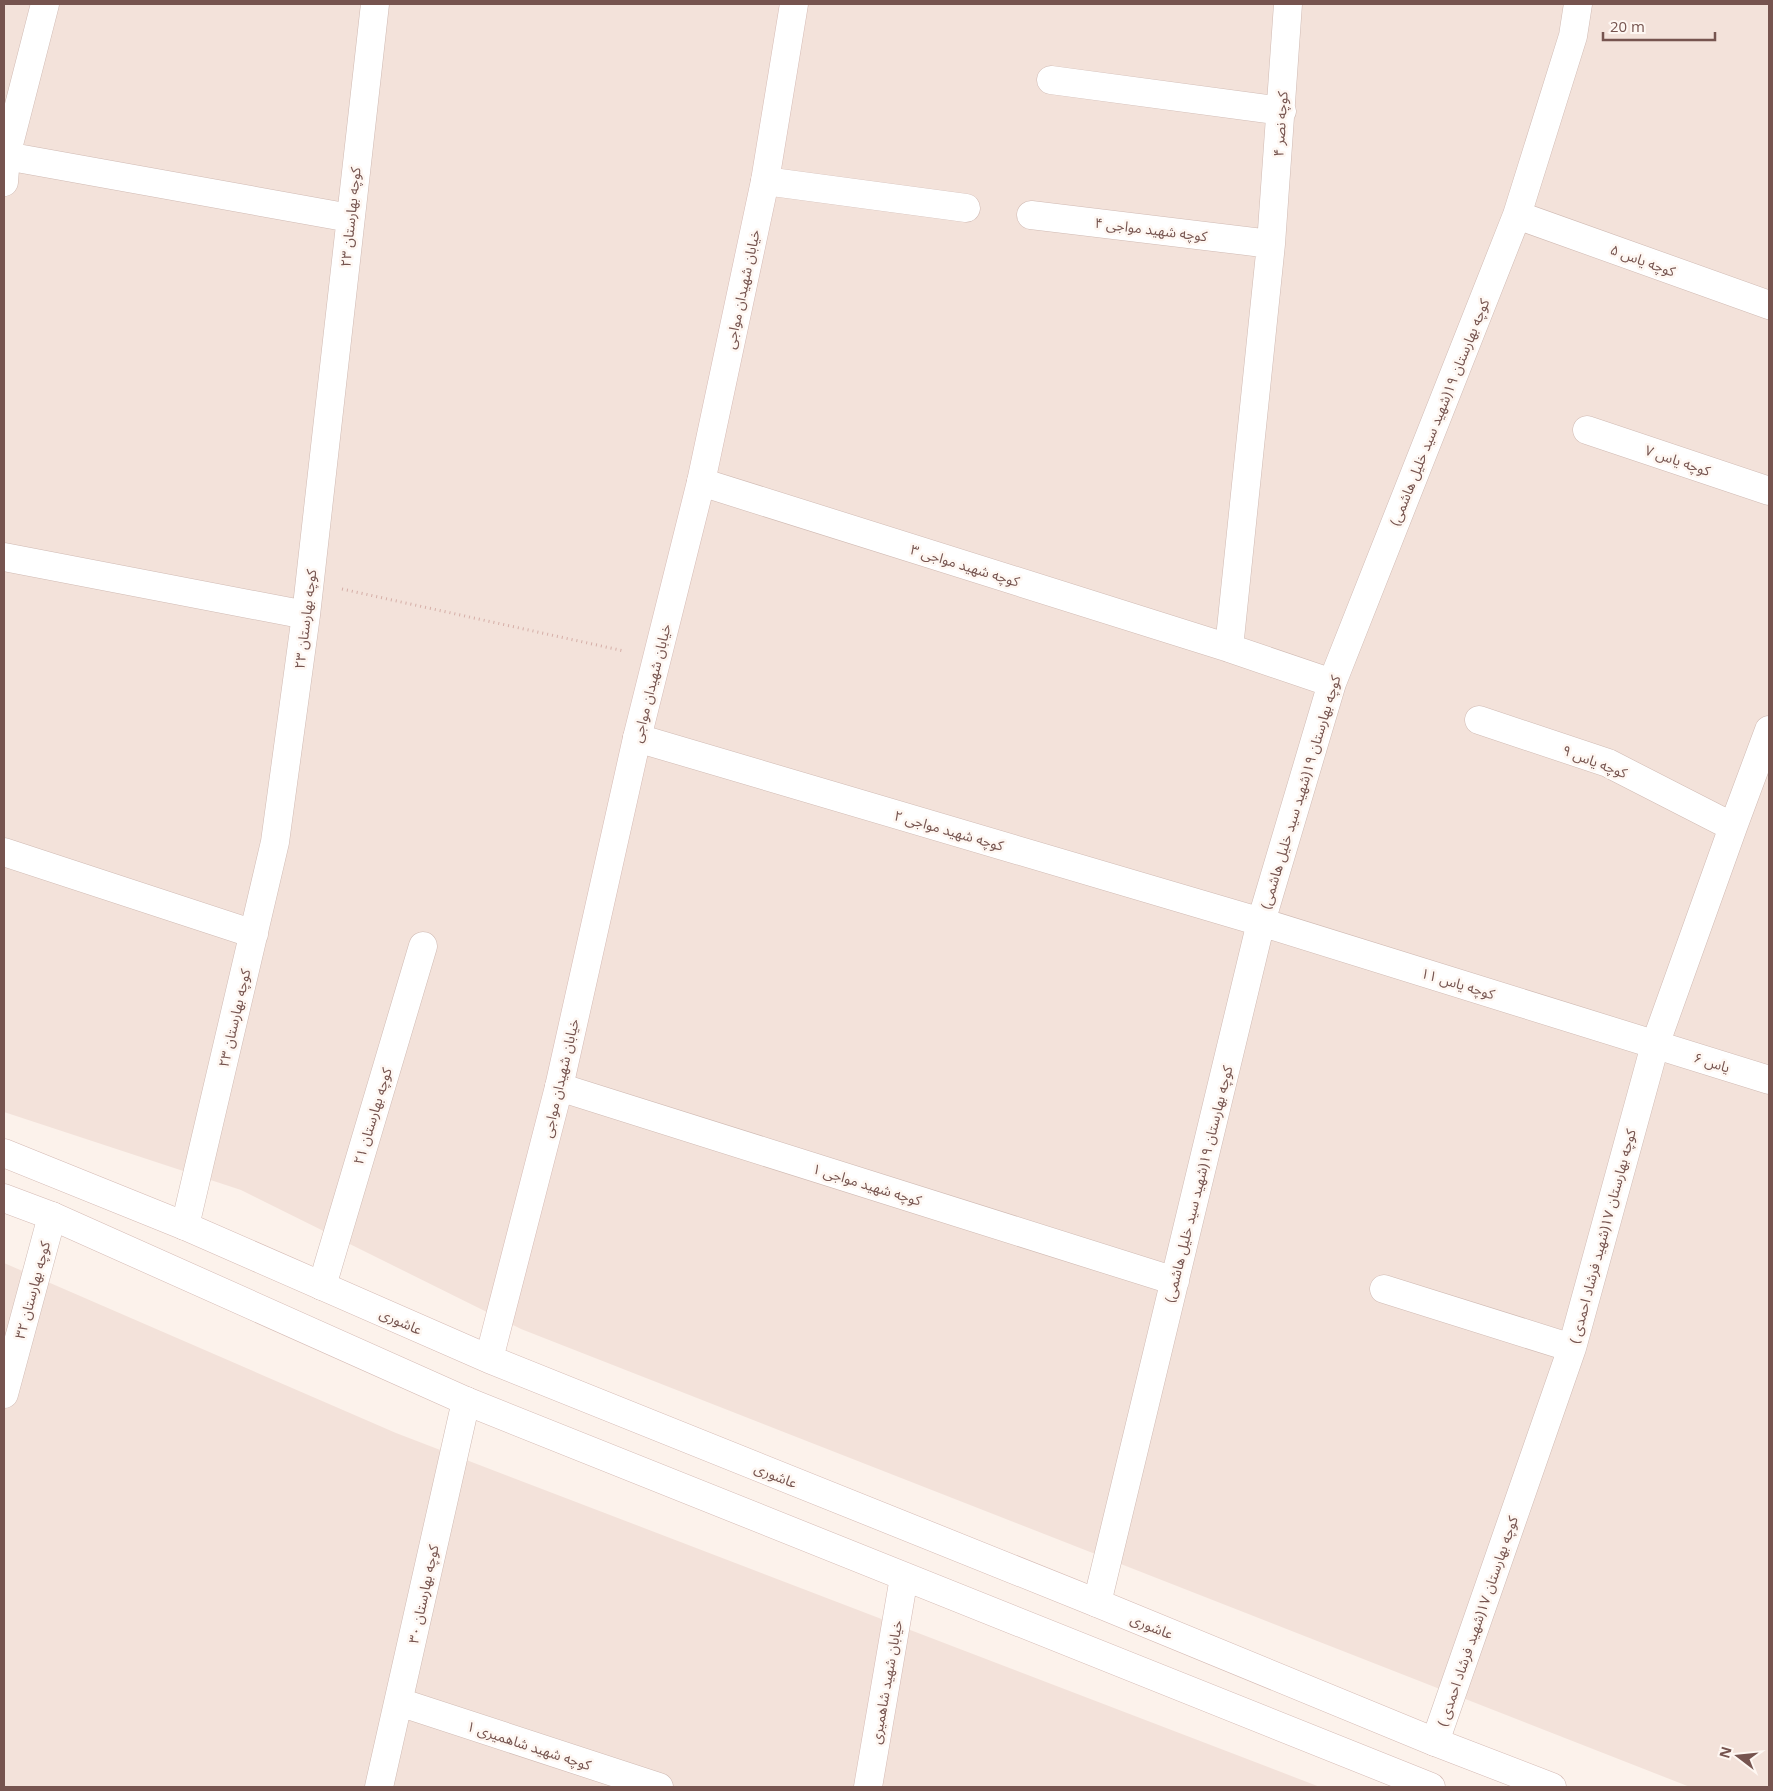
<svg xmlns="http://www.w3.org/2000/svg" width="1773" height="1791" font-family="'Open Sans','Noto Sans Arabic',sans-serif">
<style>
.residential{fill:#f3e2da}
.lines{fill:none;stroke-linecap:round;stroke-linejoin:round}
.street-casing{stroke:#d0bab3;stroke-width:29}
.secondary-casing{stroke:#d5bab4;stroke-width:29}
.path{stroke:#d5aea7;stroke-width:3;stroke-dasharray:1 4;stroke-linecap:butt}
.street{stroke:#fff;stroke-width:28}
.secondary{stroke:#fff;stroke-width:28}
.labels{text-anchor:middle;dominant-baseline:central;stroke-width:5;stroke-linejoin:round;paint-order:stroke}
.street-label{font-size:14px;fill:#76544f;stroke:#fef7f2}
</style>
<rect width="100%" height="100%" fill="#fcf2eb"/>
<!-- residential -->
<path class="residential" d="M4 4H1769V1787H1690L521 1329 241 1190 4 1112Z
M4 1263 396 1433 1320 1787H4Z"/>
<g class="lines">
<!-- street casing -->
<g class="street-casing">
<path id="street" d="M1051 80 1282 111
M6 156 350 218
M765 181 966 208
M4 182 6 156 45 4
M1031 215 1271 244
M1517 215 1769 305
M1587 430 1769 491
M701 482 1229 648 1332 683
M4 557 306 615
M1229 648 1271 244 1288 4
M1479 720 1608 763 1733 827
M637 738 1261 922 1769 1080
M4 852 254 934
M559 1087 1175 1281
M185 1226 275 842 306 615 375 4
M322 1286 423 946
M1384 1289 1572 1348
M4 1394 52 1216
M1097 1603 1261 922 1332 683 1517 215 1573 36 1578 4
M399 1702 659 1787
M1435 1742 1572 1348 1655 1045 1733 827 1769 730
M379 1787 466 1401"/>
</g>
<!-- secondary casing -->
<g class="secondary-casing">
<path id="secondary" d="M4 1153 185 1226 489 1359 1097 1603 1435 1742 1552 1787
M4 1198 52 1216 466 1401 1431 1787
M489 1359 559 1087 637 738 701 482 765 181 794 4
M868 1787 904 1577"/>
</g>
<!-- path -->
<path class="path" d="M342 589 624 651"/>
<!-- street -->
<use href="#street" class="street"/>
<!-- secondary -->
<use href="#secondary" class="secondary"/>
</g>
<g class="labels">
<!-- street labels -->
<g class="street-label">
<text transform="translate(1280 124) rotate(-86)">کوچه نصر ۴</text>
<text transform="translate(350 217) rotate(-84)">کوچه بهارستان ۲۳</text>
<text transform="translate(1151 229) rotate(7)">کوچه شهید مواجی ۴</text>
<text transform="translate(1643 260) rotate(20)">کوچه یاس ۵</text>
<text transform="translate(742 289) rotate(-78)">خیابان شهیدان مواجی</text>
<text transform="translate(1439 412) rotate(-68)">کوچه بهارستان ۱۹(شهید سید خلیل هاشمی)</text>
<text transform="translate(1678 460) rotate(19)">کوچه یاس ۷</text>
<text transform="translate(965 565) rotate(17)">کوچه شهید مواجی ۳</text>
<text transform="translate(305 619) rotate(-83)">کوچه بهارستان ۲۳</text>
<text transform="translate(651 683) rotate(-76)">خیابان شهیدان مواجی</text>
<text transform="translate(1595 761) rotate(21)">کوچه یاس ۹</text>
<text transform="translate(1300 792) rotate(-73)">کوچه بهارستان ۱۹(شهید سید خلیل هاشمی)</text>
<text transform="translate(949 830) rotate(16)">کوچه شهید مواجی ۲</text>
<text transform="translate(1458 983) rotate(17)">کوچه یاس ۱۱</text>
<text transform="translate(234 1018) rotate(-77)">کوچه بهارستان ۲۳</text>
<text transform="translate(1712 1062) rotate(17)">یاس ۶</text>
<text transform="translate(560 1078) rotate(-77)">خیابان شهیدان مواجی</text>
<text transform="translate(372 1116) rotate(-73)">کوچه بهارستان ۲۱</text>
<text transform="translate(867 1184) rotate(17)">کوچه شهید مواجی ۱</text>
<text transform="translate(1198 1184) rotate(-76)">کوچه بهارستان ۱۹(شهید سید خلیل هاشمی)</text>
<text transform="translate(1602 1236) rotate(-75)">کوچه بهارستان ۱۷(شهید فرشاد احمدی )</text>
<text transform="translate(32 1290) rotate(-75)">کوچه بهارستان ۳۲</text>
<text transform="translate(401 1321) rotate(24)">عاشوری</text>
<text transform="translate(776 1475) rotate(22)">عاشوری</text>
<text transform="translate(423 1594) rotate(-78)">کوچه بهارستان ۳۰</text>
<text transform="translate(1477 1621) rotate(-71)">کوچه بهارستان ۱۷(شهید فرشاد احمدی )</text>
<text transform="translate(1152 1626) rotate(22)">عاشوری</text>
<text transform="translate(886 1682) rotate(-80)">خیابان شهید شاهمیری</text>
<text transform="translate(529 1745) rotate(18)">کوچه شهید شاهمیری ۱</text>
</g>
</g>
<!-- border -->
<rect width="1773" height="1791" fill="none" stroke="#76544f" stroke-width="10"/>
<!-- north arrow -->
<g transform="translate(1738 1756) rotate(286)" stroke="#fef7f2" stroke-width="4" paint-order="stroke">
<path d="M0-4L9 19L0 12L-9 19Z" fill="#76544f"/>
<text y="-8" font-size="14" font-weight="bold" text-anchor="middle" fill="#76544f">N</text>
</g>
<!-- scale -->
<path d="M1603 32v8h112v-8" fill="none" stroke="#76544f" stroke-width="2.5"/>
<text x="1610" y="32" font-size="15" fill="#76544f" stroke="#fef7f2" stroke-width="4" paint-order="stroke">20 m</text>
</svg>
